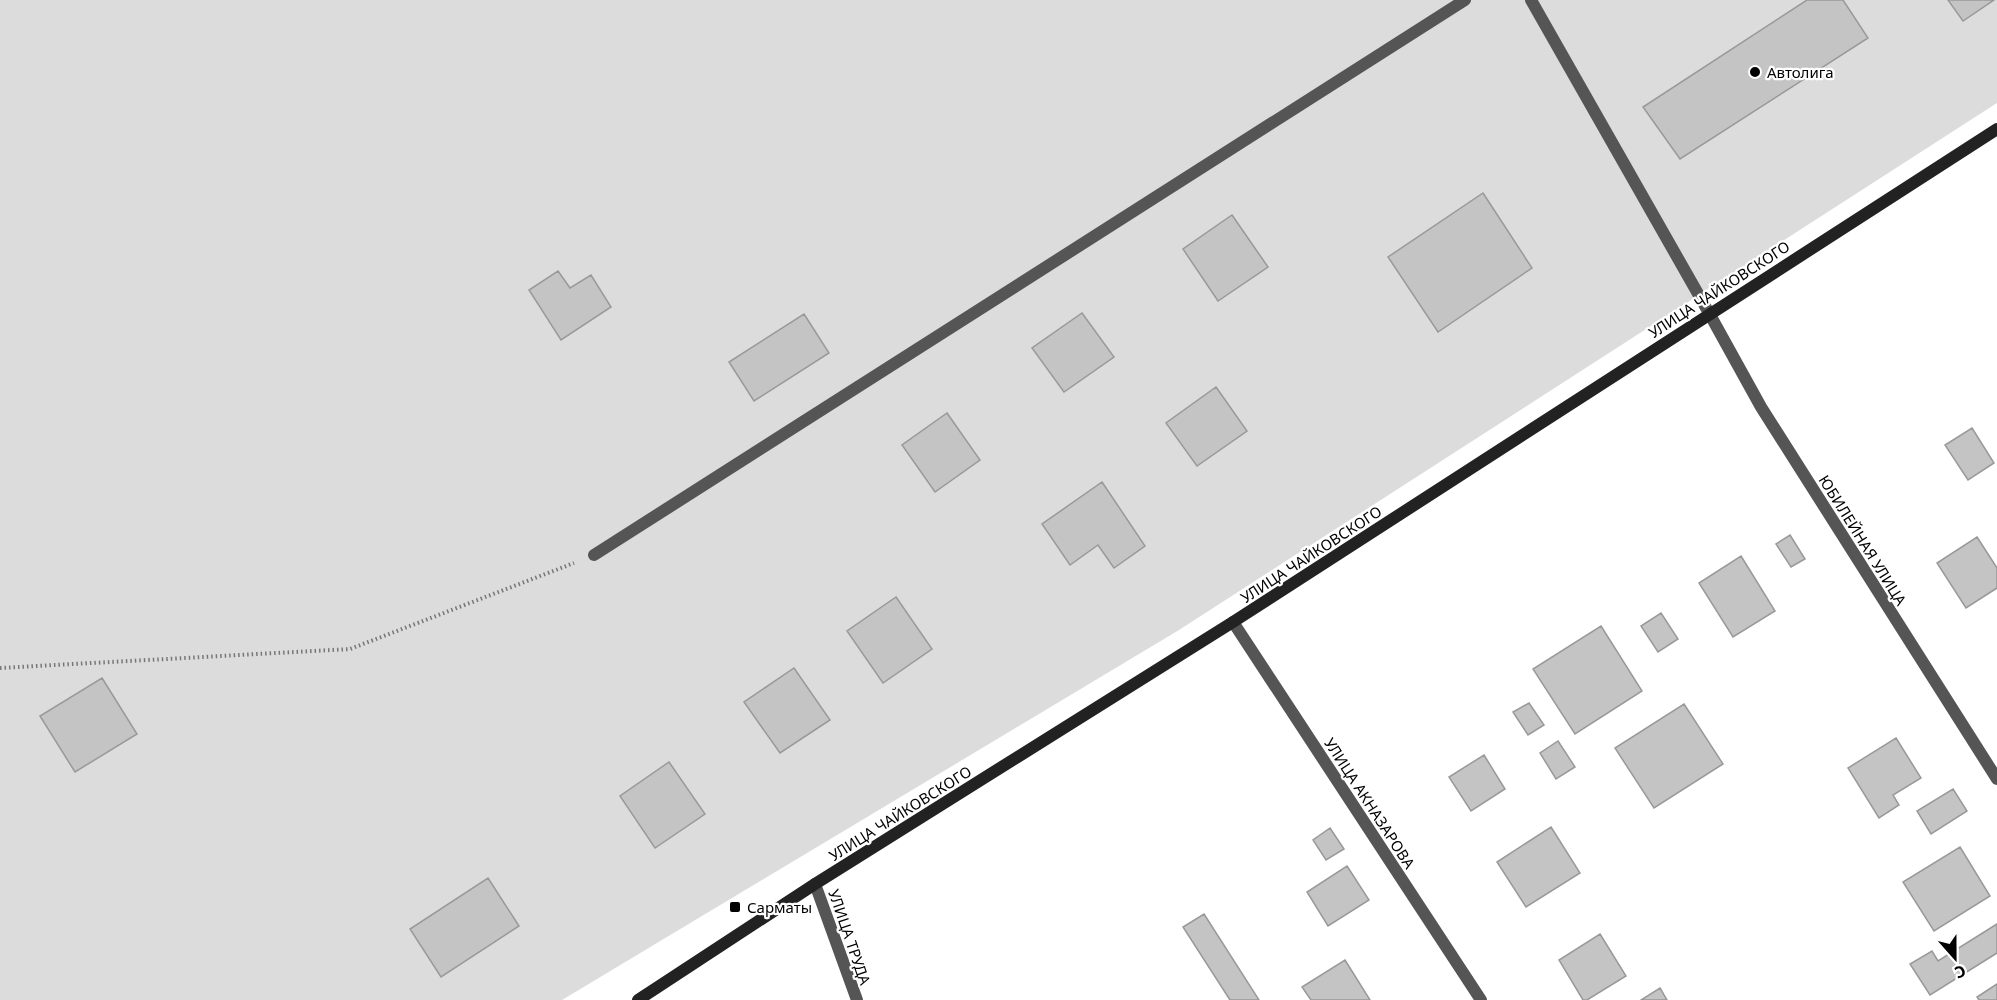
<svg xmlns="http://www.w3.org/2000/svg" width="1997" height="1000" font-family="'Noto Sans',sans-serif">
<style>
.grass{fill:#dcdcdc}
.building{fill:#c4c4c4;stroke:#999;stroke-width:1.5}
.lines{fill:none;stroke-linecap:round;stroke-linejoin:round}
.path{stroke:#777;stroke-width:4;stroke-dasharray:1.5 3;stroke-linecap:butt}
.lane{stroke:#555;stroke-width:12}
.street{stroke:#555;stroke-width:12}
.secondary{stroke:#222;stroke-width:12}
.poi-dot{fill:#000;stroke:#fff;stroke-width:2}
.labels{text-anchor:middle;dominant-baseline:central;stroke-width:4.5;stroke-linejoin:round;paint-order:stroke}
.poi-label{font-size:15px;fill:#000;stroke:#fff;text-anchor:start}
.street-label{font-size:15px;fill:#000;stroke:#fff}
</style>
<rect width="100%" height="100%" fill="#fff"/>
<!-- grass -->
<path class="grass" d="M0 0H1997V103L1179 630 562 1000H0Z"/>
<!-- building -->
<path class="building" d="M1807 0H1843L1868 38 1680 159 1643 107Z
M1948 0H1994L1963 21Z
M1483 193 1532 268 1438 332 1388 257Z
M1232 215 1268 267 1218 301 1183 249Z
M558 271 570 288 591 275 611 307 561 340 529 290Z
M1082 313 1114 357 1064 392 1032 348Z
M804 314 829 353 754 401 729 362Z
M1216 387 1247 431 1197 466 1166 423Z
M947 413 980 460 935 492 902 445Z
M1972 428 1994 463 1968 480 1945 445Z
M1102 482 1145 546 1114 568 1098 545 1070 565 1042 524Z
M1790 535 1805 559 1791 567 1776 544Z
M1977 537 1997 568V588L1966 608 1937 563Z
M1741 556 1775 611 1733 637 1699 583Z
M896 597 932 649 883 683 847 631Z
M1661 613 1678 639 1658 652 1641 626Z
M1601 626 1642 691 1575 734 1533 669Z
M794 668 830 720 780 753 744 702Z
M102 678 137 734 75 772 40 716Z
M1529 703 1544 725 1528 735 1513 712Z
M1684 704 1723 764 1654 808 1615 748Z
M1896 738 1921 778 1893 795 1899 805 1879 818 1848 768Z
M1558 741 1575 767 1556 779 1540 753Z
M1484 755 1505 789 1471 811 1449 777Z
M669 762 705 814 655 848 620 796Z
M1953 789 1967 811 1931 834 1917 811Z
M1551 827 1580 873 1526 907 1497 862Z
M1330 828 1344 849 1326 860 1313 840Z
M1960 847 1990 896 1934 931 1903 882Z
M1347 866 1369 900 1328 926 1307 892Z
M488 878 519 926 441 977 410 929Z
M1204 914 1259 1000H1230L1183 927Z
M1997 924V953L1930 995 1910 964 1932 951 1938 961Z
M1600 934 1626 976 1587 1000H1583L1559 960Z
M1345 960 1370 1000H1311L1302 987Z
M1997 984V1000H1979L1977 997Z
M1660 988 1667 1000H1641Z"/>
<g class="lines">
<!-- path -->
<path class="path" d="M0 668 350 649 574 563"/>
<!-- lane -->
<path class="lane" d="M1531 0 1709 313
M594 555 1465 0"/>
<!-- street -->
<path class="street" d="M1709 313 1761 407 1997 779
M1233 622 1481 1000
M815 884 857 1000"/>
<!-- secondary -->
<path class="secondary" d="M638 1000 815 884 1233 622 1997 129"/>
</g>
<!-- markers -->
<g class="poi-dot">
<circle cx="1755" cy="72" r="6"/>
<rect x="729" y="901" width="12" height="12" rx="3"/>
</g>
<g class="labels">
<!-- poi labels -->
<g class="poi-label">
<text x="1767" y="72">Автолига</text>
<text x="747" y="907">Сарматы</text>
</g>
<!-- street labels -->
<g class="street-label">
<text transform="translate(1719 289) rotate(-33)">УЛИЦА ЧАЙКОВСКОГО</text>
<text transform="translate(1863 540) rotate(58)">ЮБИЛЕЙНАЯ УЛИЦА</text>
<text transform="translate(1311 554) rotate(-33)">УЛИЦА ЧАЙКОВСКОГО</text>
<text transform="translate(1370 803) rotate(57)">УЛИЦА АКНАЗАРОВА</text>
<text transform="translate(900 813) rotate(-32)">УЛИЦА ЧАЙКОВСКОГО</text>
<text transform="translate(850 937) rotate(71)">УЛИЦА ТРУДА</text>
</g>
</g>
<!-- north arrow -->
<g transform="translate(1955 958) rotate(159)" stroke="#ffffff" stroke-width="4.5" paint-order="stroke">
<path d="M0-4.5L10 22L0 15L-10 22Z" fill="#000000"/>
<text y="-9" font-size="16" font-weight="bold" text-anchor="middle" fill="#000000">С</text>
</g>
</svg>
